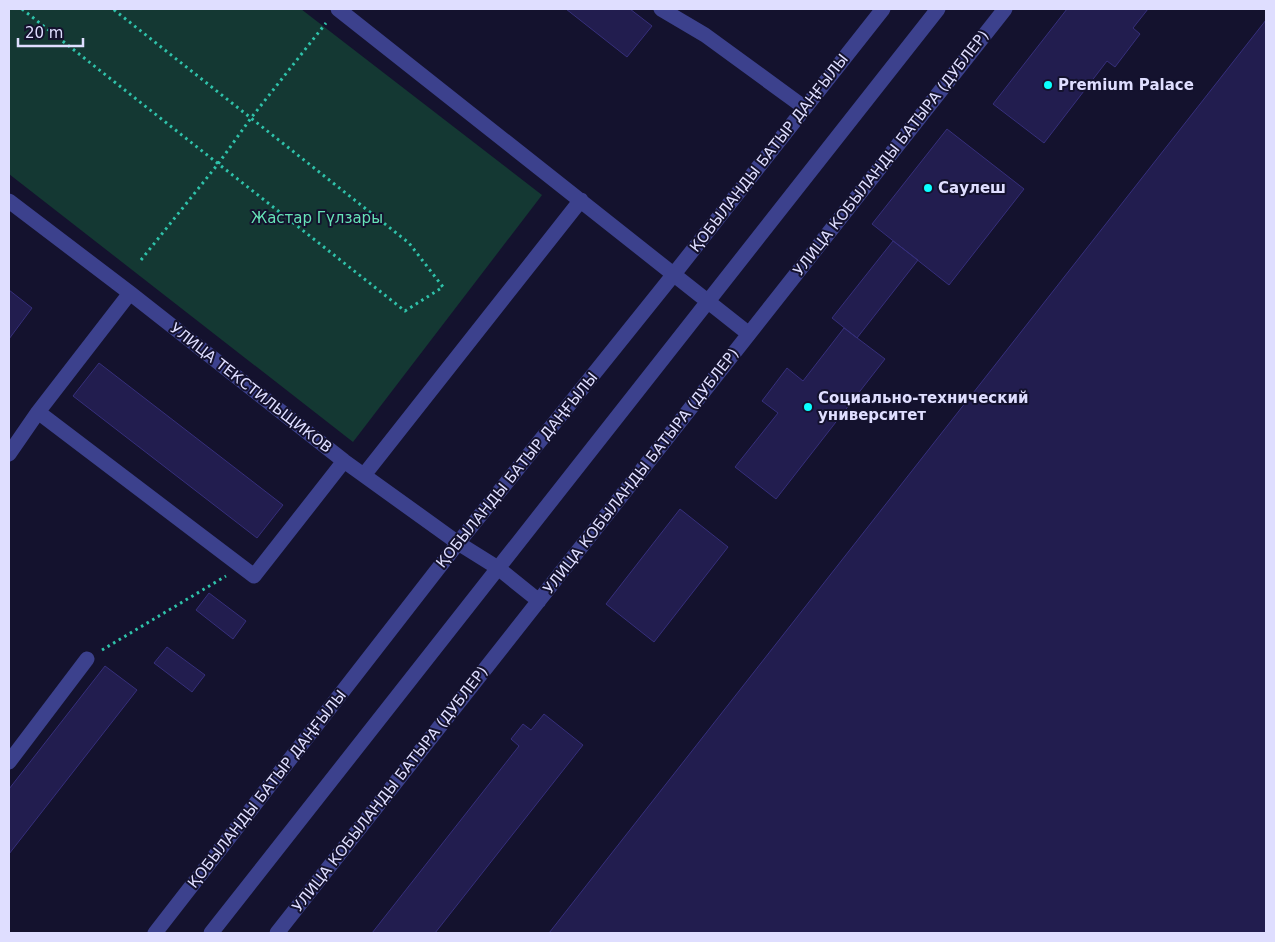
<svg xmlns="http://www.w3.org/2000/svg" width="1275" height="942" font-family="'DejaVu Sans',sans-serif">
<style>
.green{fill:#143833}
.building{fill:#221d4f;stroke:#362f7b}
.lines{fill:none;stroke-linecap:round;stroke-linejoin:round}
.path{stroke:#2fc2aa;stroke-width:3;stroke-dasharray:2.5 4;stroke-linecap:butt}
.minor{stroke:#3c418d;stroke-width:15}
.poi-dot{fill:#0affff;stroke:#14122e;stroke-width:2}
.labels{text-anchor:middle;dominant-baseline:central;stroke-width:4;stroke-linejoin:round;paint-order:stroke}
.poi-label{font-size:15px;font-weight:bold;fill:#dfdeff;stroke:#14122e;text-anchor:start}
.street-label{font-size:15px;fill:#dfdeff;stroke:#14122e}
.park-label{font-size:15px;fill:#66e3b7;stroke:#14122e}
</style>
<rect width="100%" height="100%" fill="#14122e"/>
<!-- green -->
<path class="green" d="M9 9H301L542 195 353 442 9 174Z"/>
<!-- building -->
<path class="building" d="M566 9H630L652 26 627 57Z
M1067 9H1148L1133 28 1140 34 1115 67 1107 61 1044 143 993 104Z
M1266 20V933H549Z
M947 129 1024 189 949 285 872 224Z
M893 241 918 260 857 338 832 318Z
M9 290 32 308 9 339Z
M844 328 885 359 776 499 735 467 778 413 762 401 787 368 803 381Z
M99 363 283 505 257 538 73 396Z
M680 509 728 547 654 642 606 604Z
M209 593 246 621 233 639 196 610Z
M167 647 205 675 192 692 154 663Z
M105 666 137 690 9 854V789Z
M544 714 583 745 435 933H372L519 746 511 739 523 724 531 730Z"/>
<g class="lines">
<!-- path -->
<path class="path" d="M22 9 405 311 443 287 409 243 113 9
M141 260 218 164 251 118 326 23
M102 650 226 576"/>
<!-- minor -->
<path class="minor" d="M338 9 749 334
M661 9 705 35 805 108
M9 201 130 293 344 461 458 543 498 568 539 601
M38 412 254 576 344 461
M9 454 38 412 130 293
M364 475 581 200
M9 762 87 659
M155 933 458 543 674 274 883 9
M211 933 938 9
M277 933 1005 9"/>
</g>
<!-- markers -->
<g class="poi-dot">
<circle cx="1048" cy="85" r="5"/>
<circle cx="928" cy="188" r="5"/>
<circle cx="808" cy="407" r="5"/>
</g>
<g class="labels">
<!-- poi labels -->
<g class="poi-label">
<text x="1058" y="85">Premium Palace</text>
<text x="938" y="188">Саулеш</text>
<text x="818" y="398">Социально-технический<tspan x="818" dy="17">университет</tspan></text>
</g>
<!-- street labels -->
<g class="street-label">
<text transform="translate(769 153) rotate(-52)">ҚОБЫЛАНДЫ БАТЫР ДАҢҒЫЛЫ</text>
<text transform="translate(891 153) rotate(-52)">УЛИЦА КОБЫЛАНДЫ БАТЫРА (ДУБЛЕР)</text>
<text transform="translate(251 388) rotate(38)">УЛИЦА ТЕКСТИЛЬЩИКОВ</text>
<text transform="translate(517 470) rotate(-51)">ҚОБЫЛАНДЫ БАТЫР ДАҢҒЫЛЫ</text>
<text transform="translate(641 471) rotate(-52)">УЛИЦА КОБЫЛАНДЫ БАТЫРА (ДУБЛЕР)</text>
<text transform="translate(267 789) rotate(-52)">ҚОБЫЛАНДЫ БАТЫР ДАҢҒЫЛЫ</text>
<text transform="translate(390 789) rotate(-52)">УЛИЦА КОБЫЛАНДЫ БАТЫРА (ДУБЛЕР)</text>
</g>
<!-- park labels -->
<g class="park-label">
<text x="317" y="218">Жастар Гүлзары</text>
</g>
</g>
<!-- border -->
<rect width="1275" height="942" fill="none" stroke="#dfdeff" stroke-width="20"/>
<!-- scale -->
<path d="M18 38v8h65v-8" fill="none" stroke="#dfdeff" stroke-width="2.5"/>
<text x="25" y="38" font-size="15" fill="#dfdeff" stroke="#14122e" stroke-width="4" paint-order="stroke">20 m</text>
</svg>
